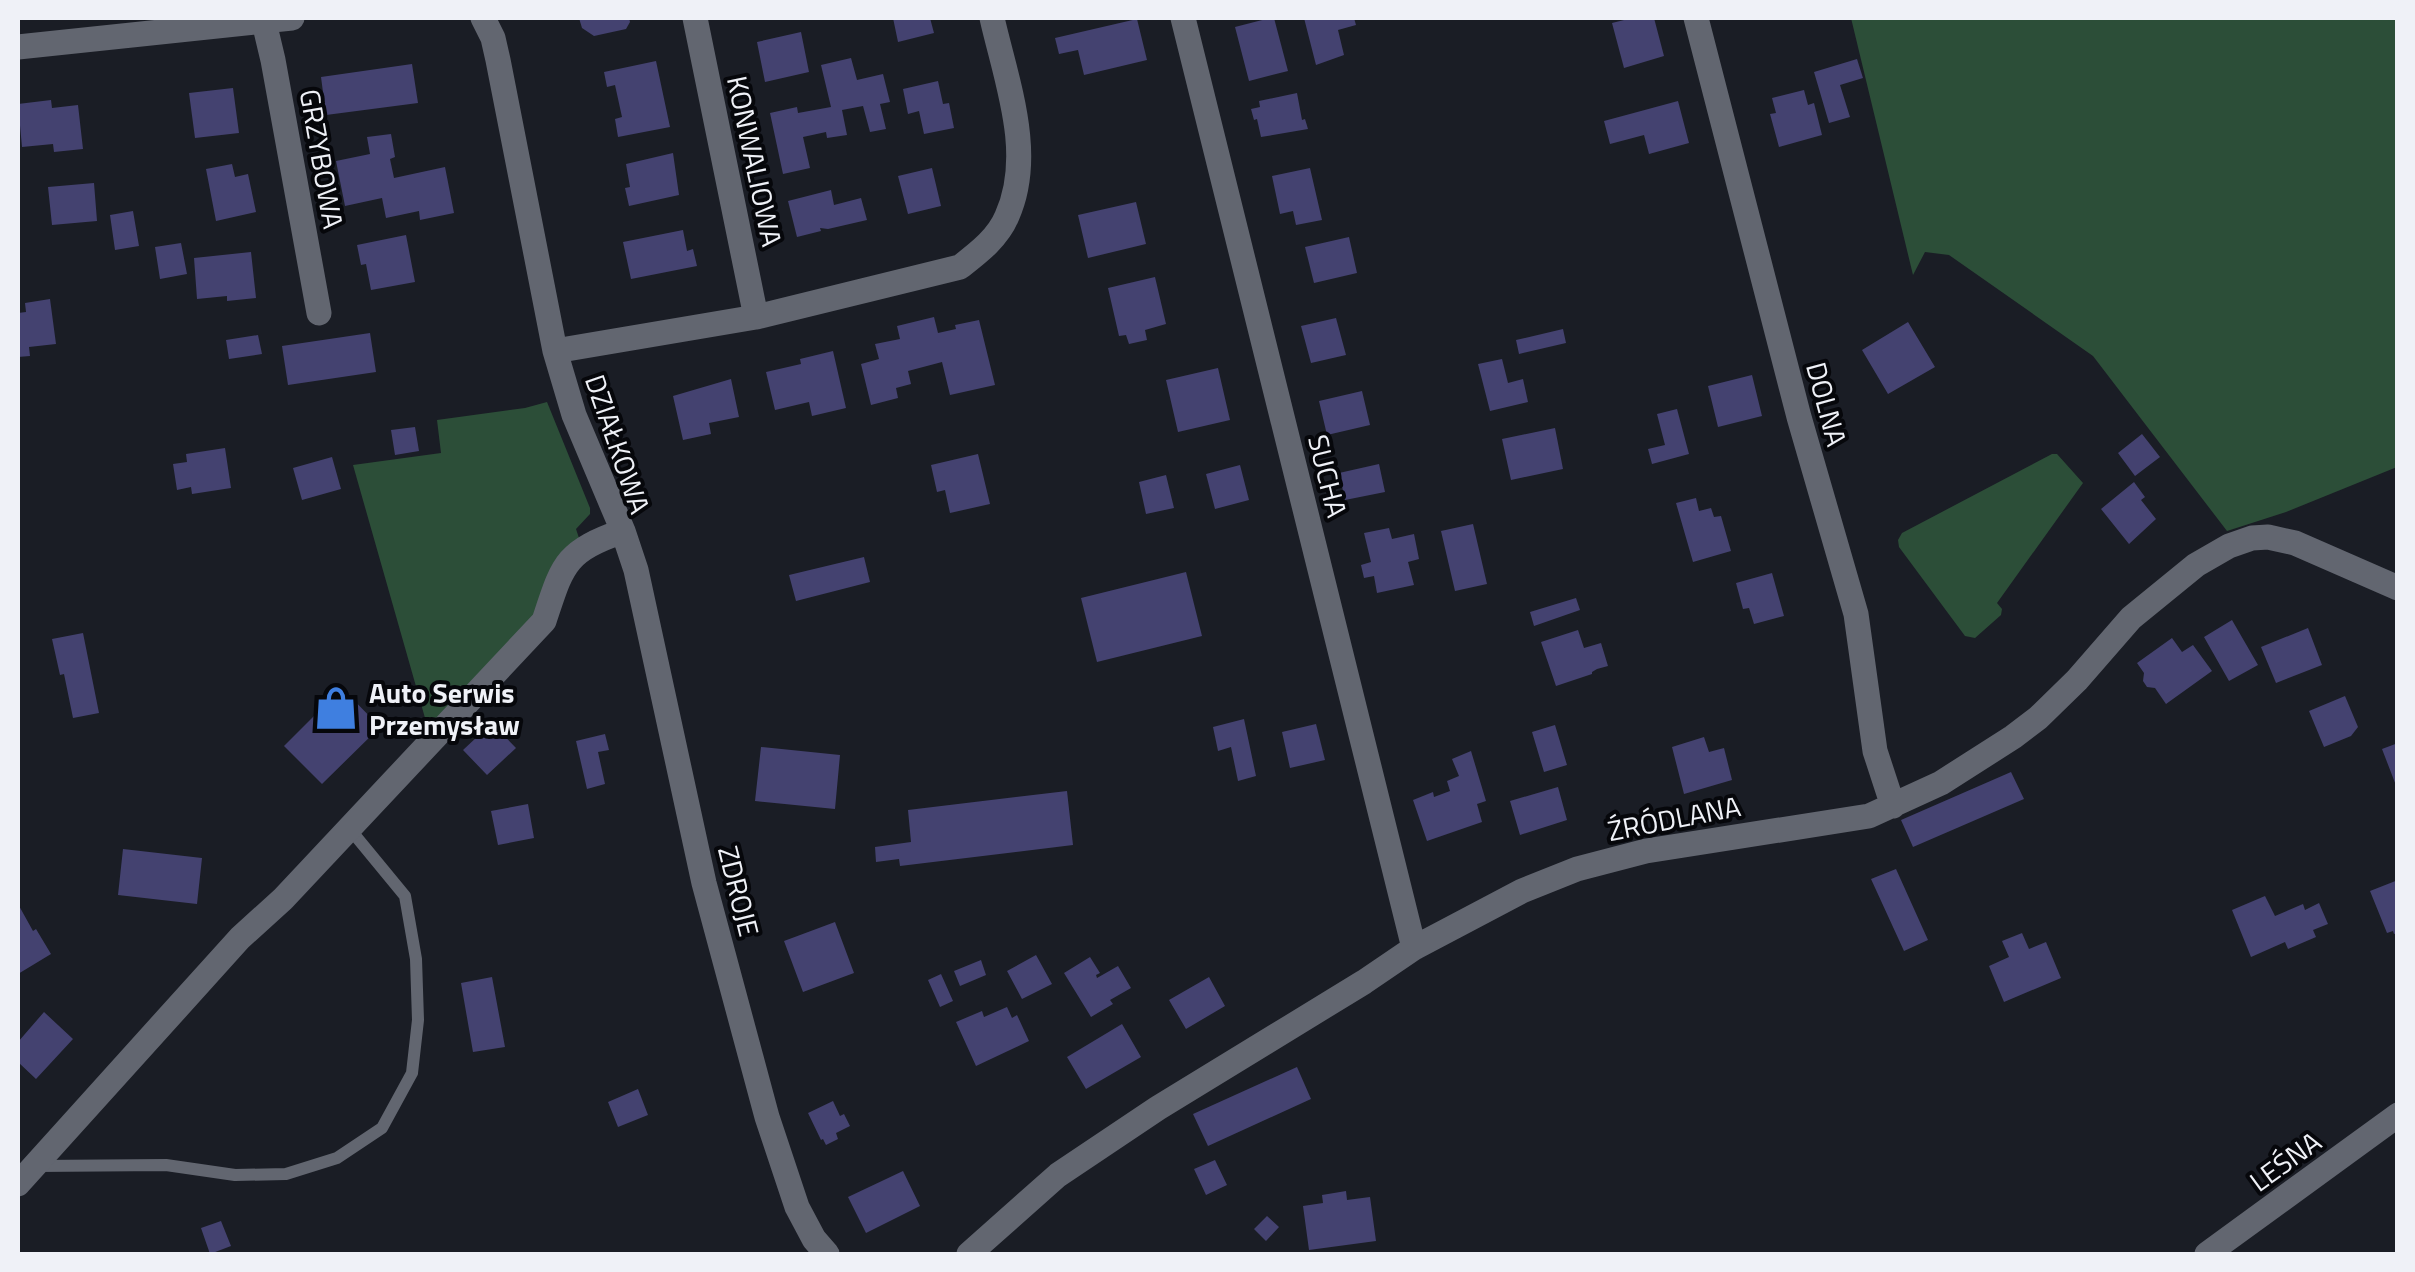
<svg xmlns="http://www.w3.org/2000/svg" width="2415" height="1272" font-family="'Titillium Web',sans-serif">
<style>
.green{fill:#2c4e38}
.building{fill:#444270}
.lines{fill:none;stroke-linecap:round;stroke-linejoin:round}
.service{stroke:#626670;stroke-width:12}
.minor{stroke:#626670;stroke-width:25}
.labels{text-anchor:middle;dominant-baseline:central;stroke-width:8;stroke-linejoin:round;paint-order:stroke}
.street-label{font-size:28px;fill:#eff1f7;stroke:#06070b}
.poi-label{font-size:28px;font-weight:bold;fill:#eff1f7;stroke:#06070b;text-anchor:start}
</style>
<rect width="100%" height="100%" fill="#1a1d25"/>
<!-- green -->
<path class="green" d="M1851 18H2397V467L2286 512 2227 531 2093 356 1949 255 1925 252 1913 275Z
M547 402 590 508V514L576 529 579 538 539 612 429 732 353 465 441 453 437 420 525 408Z
M2052 454H2057L2083 483 1997 603 2002 609 2001 615 1975 638 1965 636 1899 547 1898 540 1902 533Z"/>
<!-- building -->
<path class="building" d="M579 18H629L630 22 626 29 594 36 582 28Z
M893 18H930L934 33 898 42Z
M1270 18H1274L1288 71 1249 81 1235 27Z
M1304 18H1354L1356 25 1338 30 1344 55 1316 65Z
M1632 18H1654L1664 56 1624 68 1612 23Z
M1137 19 1147 60 1084 75 1078 50 1059 54 1055 38Z
M801 32 809 72 765 82 757 42Z
M851 58 857 80 883 74 890 102 880 104 886 129 870 132 863 106 842 110 847 135 827 138 826 132 803 137 810 168 783 174 770 113 797 107 798 113 831 107 821 65Z
M1857 59 1863 78 1840 85 1850 117 1829 123 1814 72Z
M656 61 670 127 618 137 615 119 622 117 615 85 607 87 604 72Z
M412 64 418 103 326 115 321 77Z
M938 81 943 104 949 103 954 128 924 134 919 111 908 114 903 89Z
M233 88 239 133 195 138 189 93Z
M1804 90 1808 105 1814 103 1822 135 1779 147 1770 114 1776 113 1772 98Z
M1297 93 1302 120 1305 119 1308 129 1261 137 1257 119 1254 120 1251 109 1260 107 1259 101Z
M51 100 52 108 78 105 83 149 54 152 53 144 22 147 18 104Z
M1678 101 1689 143 1649 154 1644 135 1610 144 1604 121Z
M391 134 395 157 390 159 394 178 445 167 454 213 420 220 419 211 386 218 382 198 345 206 336 161 370 154 367 137Z
M673 153 679 195 629 206 625 188 630 187 626 164Z
M232 164 235 177 248 174 256 212 216 221 206 169Z
M932 168 941 206 908 214 898 176Z
M1310 168 1322 220 1296 225 1293 211 1280 214 1272 176Z
M94 183 97 221 52 225 48 187Z
M831 190 834 205 861 198 867 220 828 229 820 228 821 231 797 237 788 201Z
M1136 202 1146 244 1088 258 1078 215Z
M133 211 139 246 115 250 110 215Z
M683 230 687 251 693 249 697 266 631 279 623 242Z
M406 235 415 282 371 290 366 264 361 265 357 245Z
M1349 237 1357 273 1314 283 1305 247Z
M181 243 187 274 160 279 155 247Z
M251 252 256 298 227 301V296L197 299 194 258Z
M1155 277 1166 324 1145 330 1147 340 1129 344 1126 335 1119 336 1108 288Z
M50 299 56 344 29 347 30 356 18 357V313L26 312 25 303Z
M934 317 938 333 956 329 955 325 979 320 995 385 950 395 942 362 908 371 911 384 896 388 898 398 871 405 861 364 879 359 875 344 900 339 897 326Z
M1336 318 1346 355 1311 363 1301 326Z
M1908 322 1935 367 1888 394 1862 350Z
M1563 329 1566 343 1519 354 1516 340Z
M370 333 376 372 288 385 282 346Z
M258 335 262 354 229 359 226 340Z
M833 351 846 408 812 416 809 402 775 410 766 372 801 364 800 359Z
M1502 359 1508 383 1523 379 1528 402 1490 411 1478 364Z
M1218 368 1230 420 1178 432 1166 380Z
M1752 375 1762 416 1718 427 1708 386Z
M731 379 739 417 709 423 711 434 683 440 673 396Z
M1362 391 1370 425 1327 435 1319 401Z
M1677 409 1689 454 1652 464 1648 449 1665 445 1657 414Z
M415 427 419 451 395 455 391 430Z
M1555 428 1563 469 1511 480 1502 439Z
M2142 434 2160 457 2135 476 2118 453Z
M225 448 231 488 192 494 191 487 177 490 173 464 187 462 186 454Z
M978 454 990 504 950 513 945 490 937 492 931 465Z
M332 457 341 489 302 500 293 468Z
M1379 464 1385 492 1345 500 1339 473Z
M1240 465 1249 500 1215 509 1206 474Z
M1166 475 1174 508 1146 514 1139 482Z
M2134 482 2145 497 2141 500 2156 519 2129 544 2101 509Z
M1696 498 1699 511 1711 508 1714 517 1721 516 1731 551 1693 562 1676 503Z
M1473 524 1487 584 1455 591 1441 531Z
M1389 528 1392 539 1414 534 1419 559 1408 562 1414 585 1377 593 1374 576 1364 578 1361 565 1371 562 1364 533Z
M864 557 870 582 796 601 789 575Z
M1186 572 1202 636 1097 662 1081 598Z
M1772 573 1784 616 1754 624 1749 608 1743 609 1736 583Z
M1576 598 1580 610 1534 626 1530 612Z
M2232 620 2258 665 2229 681 2204 637Z
M2308 628 2322 665 2276 683 2261 647Z
M1578 630 1584 648 1601 643 1608 666 1597 669 1592 672V674L1556 686 1541 642Z
M83 633 99 713 73 718 64 674 60 675 52 639Z
M2172 638 2182 652 2193 645 2212 671 2166 704 2155 688 2147 687 2143 681 2144 673 2137 663Z
M342 688 380 727 322 784 284 746Z
M2345 696 2358 727 2351 736 2324 747 2309 711Z
M1244 719 1256 776 1238 781 1231 747 1218 751 1213 727Z
M492 723 516 748 487 775 463 750Z
M1316 724 1325 760 1290 768 1282 732Z
M1555 725 1567 765 1544 772 1532 732Z
M605 734 609 750 598 752 605 784 587 789 576 741Z
M1704 737 1709 752 1724 748 1732 780 1684 794 1672 747Z
M2398 743V788H2397L2382 749Z
M761 747 840 755 835 809 755 801Z
M1471 751 1486 801 1477 804 1482 822 1427 841 1413 800 1433 792 1434 797 1450 791 1447 781 1459 776 1452 759Z
M2011 772 2024 799 1913 847 1901 820Z
M1558 787 1567 820 1520 835 1510 801Z
M1067 791 1073 845 900 866 899 859 876 862 875 847 911 842 908 810Z
M528 804 534 838 498 845 491 811Z
M123 849 202 858 197 904 118 895Z
M1896 869 1928 940 1904 951 1871 879Z
M2398 880V933L2394 934 2393 931 2387 933 2370 891Z
M2265 896 2275 916 2303 904 2305 910 2319 903 2328 924 2313 930 2316 937 2288 949 2285 942 2251 957 2232 910Z
M18 904 33 931 36 929 51 954 18 974Z
M835 922 854 973 803 992 784 941Z
M2022 933 2029 949 2046 942 2061 978 2004 1002 1989 966 2009 957 2002 941Z
M1036 955 1052 984 1022 999 1007 971Z
M1090 957 1100 973 1096 975 1097 978 1118 966 1131 988 1110 1000 1113 1004 1091 1017 1064 973Z
M981 960 986 975 960 986 954 971Z
M941 974 953 1001 940 1007 928 980Z
M492 977 505 1047 473 1052 461 983Z
M1209 977 1225 1006 1186 1029 1169 1000Z
M1007 1007 1012 1018 1017 1015 1029 1041 976 1066 956 1022 982 1011 984 1017Z
M44 1012 73 1039 36 1079 18 1062V1042Z
M1122 1024 1141 1057 1086 1089 1067 1057Z
M1297 1067 1311 1099 1208 1146 1193 1114Z
M638 1089 648 1115 618 1127 608 1102Z
M833 1101 840 1116 844 1114 850 1126 836 1133 838 1139 826 1145 823 1139 821 1140 808 1113Z
M1215 1160 1227 1185 1206 1195 1194 1169Z
M903 1171 920 1206 866 1233 848 1197Z
M1346 1191 1347 1200 1370 1197 1376 1241 1309 1250 1303 1206 1323 1203 1322 1195Z
M1267 1216 1279 1227 1266 1241 1254 1229Z
M221 1221 231 1246 210 1254 201 1228Z"/>
<g class="lines">
<!-- service -->
<path class="service" d="M36 1166 166 1165 235 1175 286 1174 337 1158 382 1128 412 1073 418 1020 416 959 405 896 349 828"/>
<!-- minor -->
<path class="minor" d="M263 18 273 60 319 313
M483 18 493 38 498 60 555 351
M695 18 756 317
M1183 18 1414 948
M1696 18 1799 417 1856 614 1875 751 1893 806
M18 47 292 18
M18 1184 240 938 283 899 544 621C563 564 564 552 623 531
M827 1254 814 1239 797 1207 767 1117 704 883 636 570 623 531 574 415 555 351 756 317 960 267C978 253 998 238 1007 216 1035 154 1006 80 992 18
M969 1254 1058 1175 1158 1108 1364 982 1414 948 1522 891 1577 869 1646 851 1869 816 1941 783 2013 737 2038 718 2077 680 2131 618 2196 565 2229 546 2252 538 2268 537 2295 543 2398 588
M2207 1254 2398 1115"/>
</g>
<!-- icons -->
<defs>
<g id="shop-bare" transform="scale(3.45)"><path d="M-5-2.5h2.3a2.7 3.5 0 0 1 5.4 0H5L5.5 6h-11ZM-1.5-2.5h3a1.5 2.3 0 0 0-3 0Z" fill="#3f7fe0" stroke="#06070b" stroke-width="2.5" paint-order="stroke"/></g>
</defs>
<g fill-rule="evenodd">
<use href="#shop-bare" x="336" y="708"/>
</g>
<g class="labels">
<!-- street labels -->
<g class="street-label">
<text transform="translate(322 159) rotate(80)">GRZYBOWA</text>
<text transform="translate(755 161) rotate(78)">KONWALIOWA</text>
<text transform="translate(1827 404) rotate(75)">DOLNA</text>
<text transform="translate(618 444) rotate(71)">DZIAŁKOWA</text>
<text transform="translate(1328 476) rotate(76)">SUCHA</text>
<text transform="translate(1674 818) rotate(-11)">ŹRÓDLANA</text>
<text transform="translate(739 891) rotate(76)">ZDROJE</text>
<text transform="translate(2285 1161) rotate(-36)">LEŚNA</text>
</g>
<!-- poi labels -->
<g class="poi-label">
<text x="369" y="692">Auto Serwis<tspan x="369" dy="32">Przemysław</tspan></text>
</g>
</g>
<!-- border -->
<rect width="2415" height="1272" fill="none" stroke="#eff1f7" stroke-width="40"/>
</svg>
